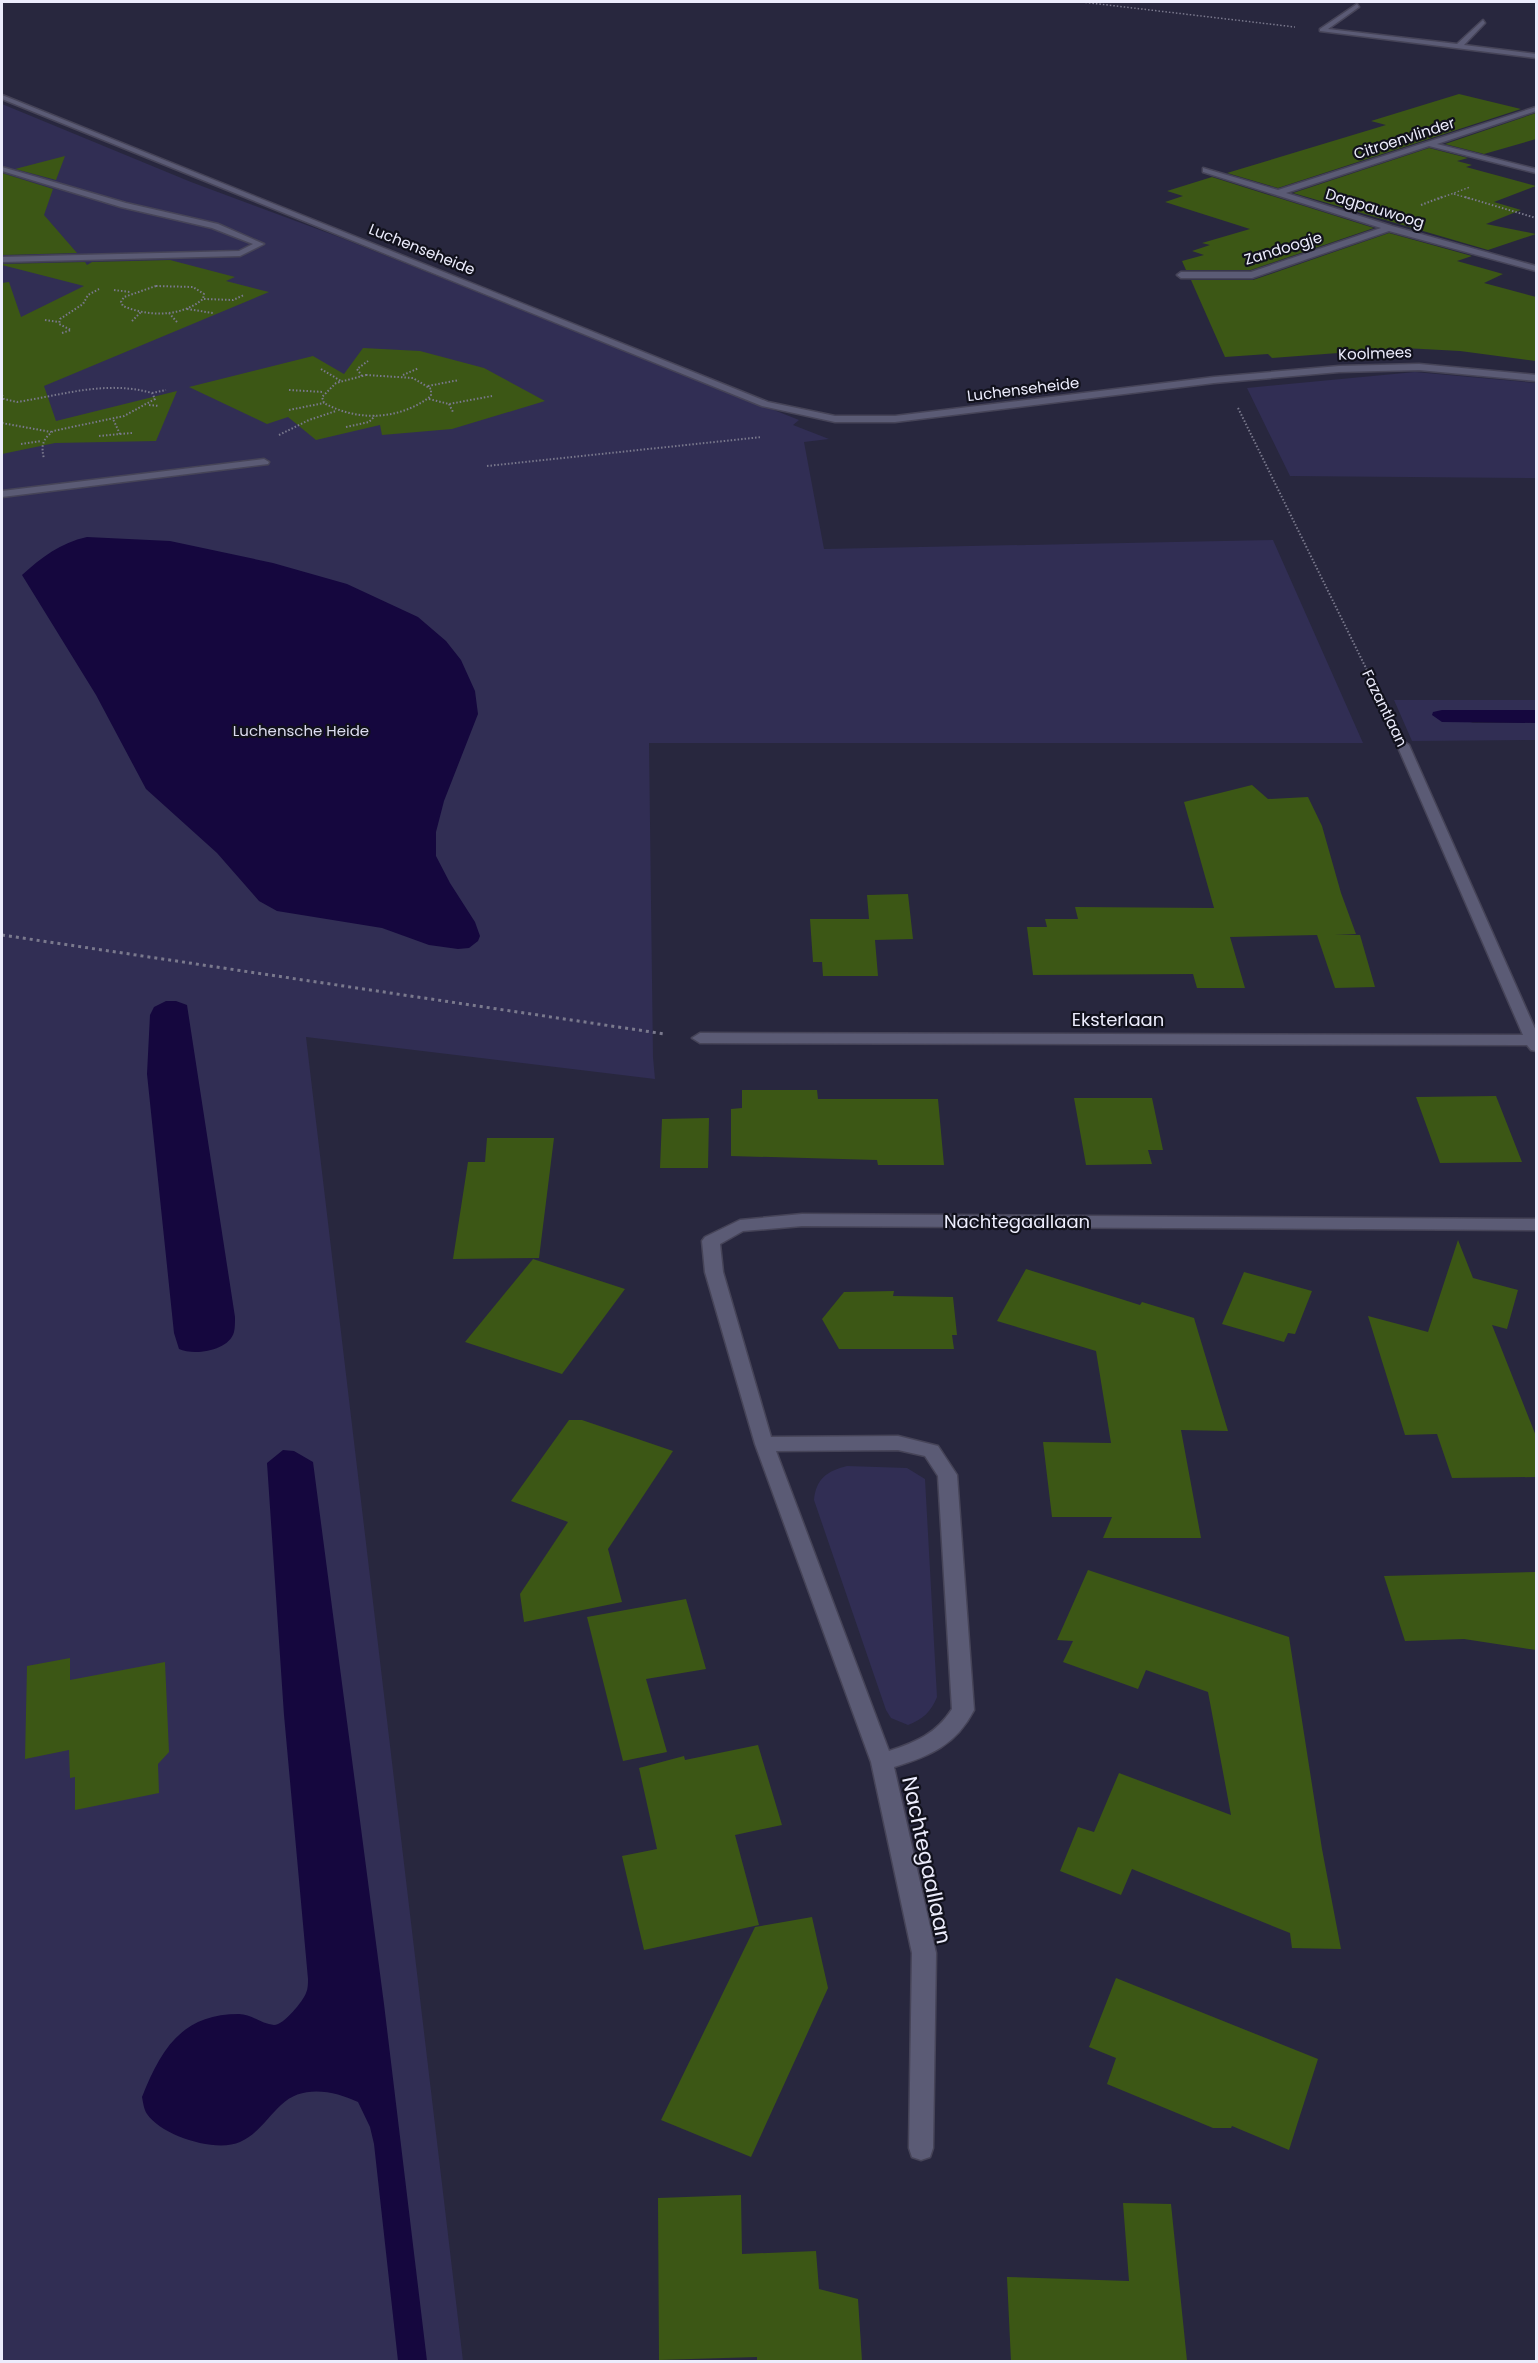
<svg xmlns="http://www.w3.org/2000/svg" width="1538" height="2363" font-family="Poppins,sans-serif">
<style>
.green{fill:#312e54}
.water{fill:#15073e}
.building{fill:#3c5715}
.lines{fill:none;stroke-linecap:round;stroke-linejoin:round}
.service-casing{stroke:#464458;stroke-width:3}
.minor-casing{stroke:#464458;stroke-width:3}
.path-far2{stroke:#7a798d;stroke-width:1.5;stroke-dasharray:1.5 2;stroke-linecap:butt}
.path-far1{stroke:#7a798d;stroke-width:2;stroke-dasharray:1.5 2;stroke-linecap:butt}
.path{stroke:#7a798d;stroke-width:3;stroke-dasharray:3 4;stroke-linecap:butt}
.service{fill:#5b5b75;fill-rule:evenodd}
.minor{fill:#5b5b75;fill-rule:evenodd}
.labels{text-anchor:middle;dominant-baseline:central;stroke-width:4.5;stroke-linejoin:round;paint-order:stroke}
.far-street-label{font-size:15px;fill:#ececfc;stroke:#11111c}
.far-park-label{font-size:15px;fill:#ddddf0;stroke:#11111c}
.street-label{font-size:18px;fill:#ececfc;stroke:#11111c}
.near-street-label{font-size:21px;fill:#ececfc;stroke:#11111c}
</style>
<rect width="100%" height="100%" fill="#28273e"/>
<!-- green -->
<path class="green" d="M2 104 191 182 339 237 799 420 793 425 829 439 804 442 824 549 1273 540 1363 743H649L653 1057 655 1079 306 1037 463 2361H2Z
M1415 372 1536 383V478L1290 476 1247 388Z
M1394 700H1536V710H1442L1473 723H1536V740L1412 741Z
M847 1466 907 1468 925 1479 937 1697C931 1712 923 1719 908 1725L891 1718 886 1710 814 1500C816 1479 827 1471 847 1466Z"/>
<!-- water -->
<path class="water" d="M87 537 170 541 273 563 347 584 418 617 446 641 461 660 475 691 478 714 444 801 436 832V856L450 883 475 922 480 936 478 941 469 948 458 949 429 945 382 928 277 911 259 901 217 853 146 789 96 695 22 575C42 557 60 543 87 537Z
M1442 710H1536V723L1442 722 1432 715 1433 712Z
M166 1001H176L187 1005 235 1317C235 1322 235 1328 234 1332 229 1351 194 1356 179 1349L174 1333 147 1074 150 1015 154 1007Z
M283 1450 294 1451 313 1462 384 2004 427 2361H398L374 2144 370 2127 358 2102C335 2091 302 2084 281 2105 268 2117 257 2135 240 2142 216 2153 162 2136 147 2114 144 2110 143 2102 142 2097 161 2049 182 2014 239 2014 251 2014 262 2024 274 2025 284 2025 303 2001 306 1993 308 1989 308 1983 308 1979L284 1715 267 1463Z"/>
<!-- building -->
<path class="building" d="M1459 94 1521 109 1278 188 1227 173 1386 125 1371 121Z
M1536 113V139L1484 154 1445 144Z
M1429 148 1468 158 1457 161 1472 165 1466 167 1536 186 1494 202 1521 210 1486 224 1536 234 1488 250 1293 193Z
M65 156 56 180 15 169Z
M2 173 53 189 44 215 77 253 2 255Z
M1212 177 1374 228 1251 270H1186L1182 261 1204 255 1192 251 1210 245 1202 243 1250 229 1165 202 1183 196 1167 191Z
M1389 233 1472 256 1457 261 1503 274 1484 283 1536 297V361L1460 351 1404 348 1272 358 1268 354 1225 357 1191 280H1253Z
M170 260 235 277 226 281 269 292 44 386 56 421 177 391 156 441 55 443 2 454V283L9 282 21 317 84 286 2 265V264L85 262 87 265 92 262Z
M363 348 420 351 484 368 545 401 452 429 382 435 380 425 316 440 288 417 267 424 189 387 313 356 344 374Z
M1252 785 1268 799 1308 797 1322 826 1341 893 1356 934 1335 935H1360L1375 987 1335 988 1317 935 1230 937 1245 988H1197L1193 974 1033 975 1027 927H1047L1045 919H1078L1075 907 1214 908 1184 802Z
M908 894 913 939 875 940 878 976H823L822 962H813L810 919H869L867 895Z
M742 1090H817L818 1099H938L944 1165H878L877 1160 731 1156V1109L742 1108Z
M1496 1096 1522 1162 1440 1163 1416 1097Z
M1074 1098H1152L1163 1150H1148L1152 1164 1086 1165Z
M709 1118 708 1168H660L662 1119Z
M487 1138H554L539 1258 453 1259 468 1162H485Z
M1458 1240 1473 1278 1518 1290 1507 1329 1492 1325 1536 1436V1477L1452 1478 1437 1434 1405 1435 1368 1316 1428 1332Z
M533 1259 625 1289 562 1374 465 1342Z
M1026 1269 1140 1305 1142 1302 1194 1318 1228 1431 1181 1430 1201 1538H1103L1112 1517H1052L1043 1442 1111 1443 1096 1351 997 1321Z
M1244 1272 1312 1291 1295 1334 1288 1333 1284 1342 1222 1324Z
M894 1291 893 1296 953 1297 957 1335H952L954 1349H839L822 1319 844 1292Z
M569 1420H582L673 1451 608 1549 622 1602 524 1622 520 1594 568 1522 511 1501Z
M1088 1570 1289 1637 1322 1849 1341 1949 1292 1948 1290 1933 1132 1869 1121 1895 1060 1871 1078 1827 1094 1832 1119 1773 1231 1815 1208 1692 1146 1670 1138 1689 1063 1662 1073 1641 1057 1640Z
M1536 1572V1650L1464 1639 1405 1641 1384 1576Z
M686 1599 706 1669 646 1679 667 1752 623 1761 587 1617Z
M70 1658V1680L165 1662 169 1752 158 1764 159 1793 75 1810V1777L70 1778 69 1750 25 1759 27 1666Z
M758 1745 782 1825 735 1835 759 1925 644 1950 622 1856 657 1849 639 1768 684 1756 685 1760Z
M812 1917 828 1988 751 2157 661 2120 755 1927Z
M1116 1978 1318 2059 1289 2150 1232 2126 1231 2128H1213L1107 2084 1116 2058 1089 2047Z
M741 2195 742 2254 816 2251 819 2289 858 2299 862 2361H757V2357L659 2360 658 2198Z
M1123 2203 1171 2204 1187 2361H1011L1007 2277 1129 2281Z"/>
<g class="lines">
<!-- service casing -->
<g class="service-casing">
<path id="service" d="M2 167 126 203 218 224 264 244 240 256 2 262V257L239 251 253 244 212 228 121 207 2 171Z
M264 459 269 462 268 464 2 497V491Z"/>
</g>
<!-- minor casing -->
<g class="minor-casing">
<path id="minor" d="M1357 4 1359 7 1328 29 1457 44 1483 20 1485 23 1464 45 1536 54V58L1320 31V29Z
M2 95 768 402 835 416H895L1214 377 1339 366 1419 364 1536 375V381L1419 370 1339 372 1214 383 895 422H835L762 406 2 99Z
M1536 107V111L1437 144 1536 169V173L1429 146 1286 193 1392 226 1536 266V271L1389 231 1252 278H1181L1177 275 1181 272H1251L1381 228 1203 172V168L1278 190Z
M1403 741 1409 745 1536 1031V1051L1531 1050 1527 1045 700 1043 692 1038 700 1033 1523 1035 1397 745Z
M802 1214 1536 1219V1230L802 1226 743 1231 720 1244 723 1272 771 1437 898 1436 938 1446 957 1475 974 1710C956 1745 930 1756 894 1767L936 1953 933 2148 930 2157 921 2160 912 2157 909 2148 912 1953 871 1762 755 1444 705 1272 702 1241 705 1237 740 1220ZM898 1450 925 1456 938 1476 952 1709C936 1734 916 1742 889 1751L776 1451Z"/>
</g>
<!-- path-far2 -->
<path class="path-far2" d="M1082 2 1295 27
M1454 194 1471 199
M1438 199 1470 187"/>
<!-- path-far1 -->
<path class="path-far1" d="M1465 197 1536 218
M1421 205 1442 197
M156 286 193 287 204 294 203 299C181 317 149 317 123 306L121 302 124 297Z
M114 290 130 292
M204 299 233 300 244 295
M187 309 213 313
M169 313 177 322
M45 320 59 322
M132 321 141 312
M62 333 71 330 59 324 60 319 83 304 88 295 99 289
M321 369 341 381
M366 375 413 378 431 389V396C400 420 358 422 324 403L322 397 336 383Z
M403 375 419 368
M362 376 357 369 368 361
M428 386 459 380
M289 390 324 392
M152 393 166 390
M2 395 4 399 17 402C63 395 106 380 152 393L155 399 124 416 53 431C42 440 41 446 44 459
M429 399 449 404 492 396
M449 404 453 412
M149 405 159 406
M1238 408 1391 719
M289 410 324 403
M2 423 51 432
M346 427 369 422 375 416
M120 434 132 433
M279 435 309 420 336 411
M99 436 120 434 113 419
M21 444 41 441
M487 466 762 437"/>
<!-- path -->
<path class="path" d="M2 935 665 1034"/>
<!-- service -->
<use href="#service" class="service"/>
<!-- minor -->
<use href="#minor" class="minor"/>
</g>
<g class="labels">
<!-- far-street labels -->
<g class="far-street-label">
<text transform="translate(1404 138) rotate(-18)">Citroenvlinder</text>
<text transform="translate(1375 208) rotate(17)">Dagpauwoog</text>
<text transform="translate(1283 248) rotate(-17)">Zandoogje</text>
<text transform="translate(422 249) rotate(22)">Luchenseheide</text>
<text transform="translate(1375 353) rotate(-2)">Koolmees</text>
<text transform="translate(1023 389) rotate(-7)">Luchenseheide</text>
<text transform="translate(1385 708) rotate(64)">Fazantlaan</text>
</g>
<!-- far-park labels -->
<g class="far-park-label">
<text x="301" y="730">Luchensche Heide</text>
</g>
<!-- street labels -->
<g class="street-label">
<text x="1118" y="1019">Eksterlaan</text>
<text x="1017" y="1221">Nachtegaallaan</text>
</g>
<!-- near-street labels -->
<g class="near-street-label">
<text transform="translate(927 1860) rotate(78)">Nachtegaallaan</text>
</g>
</g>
<!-- border -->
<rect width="1538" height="2363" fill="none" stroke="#ececfc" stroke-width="6"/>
</svg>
